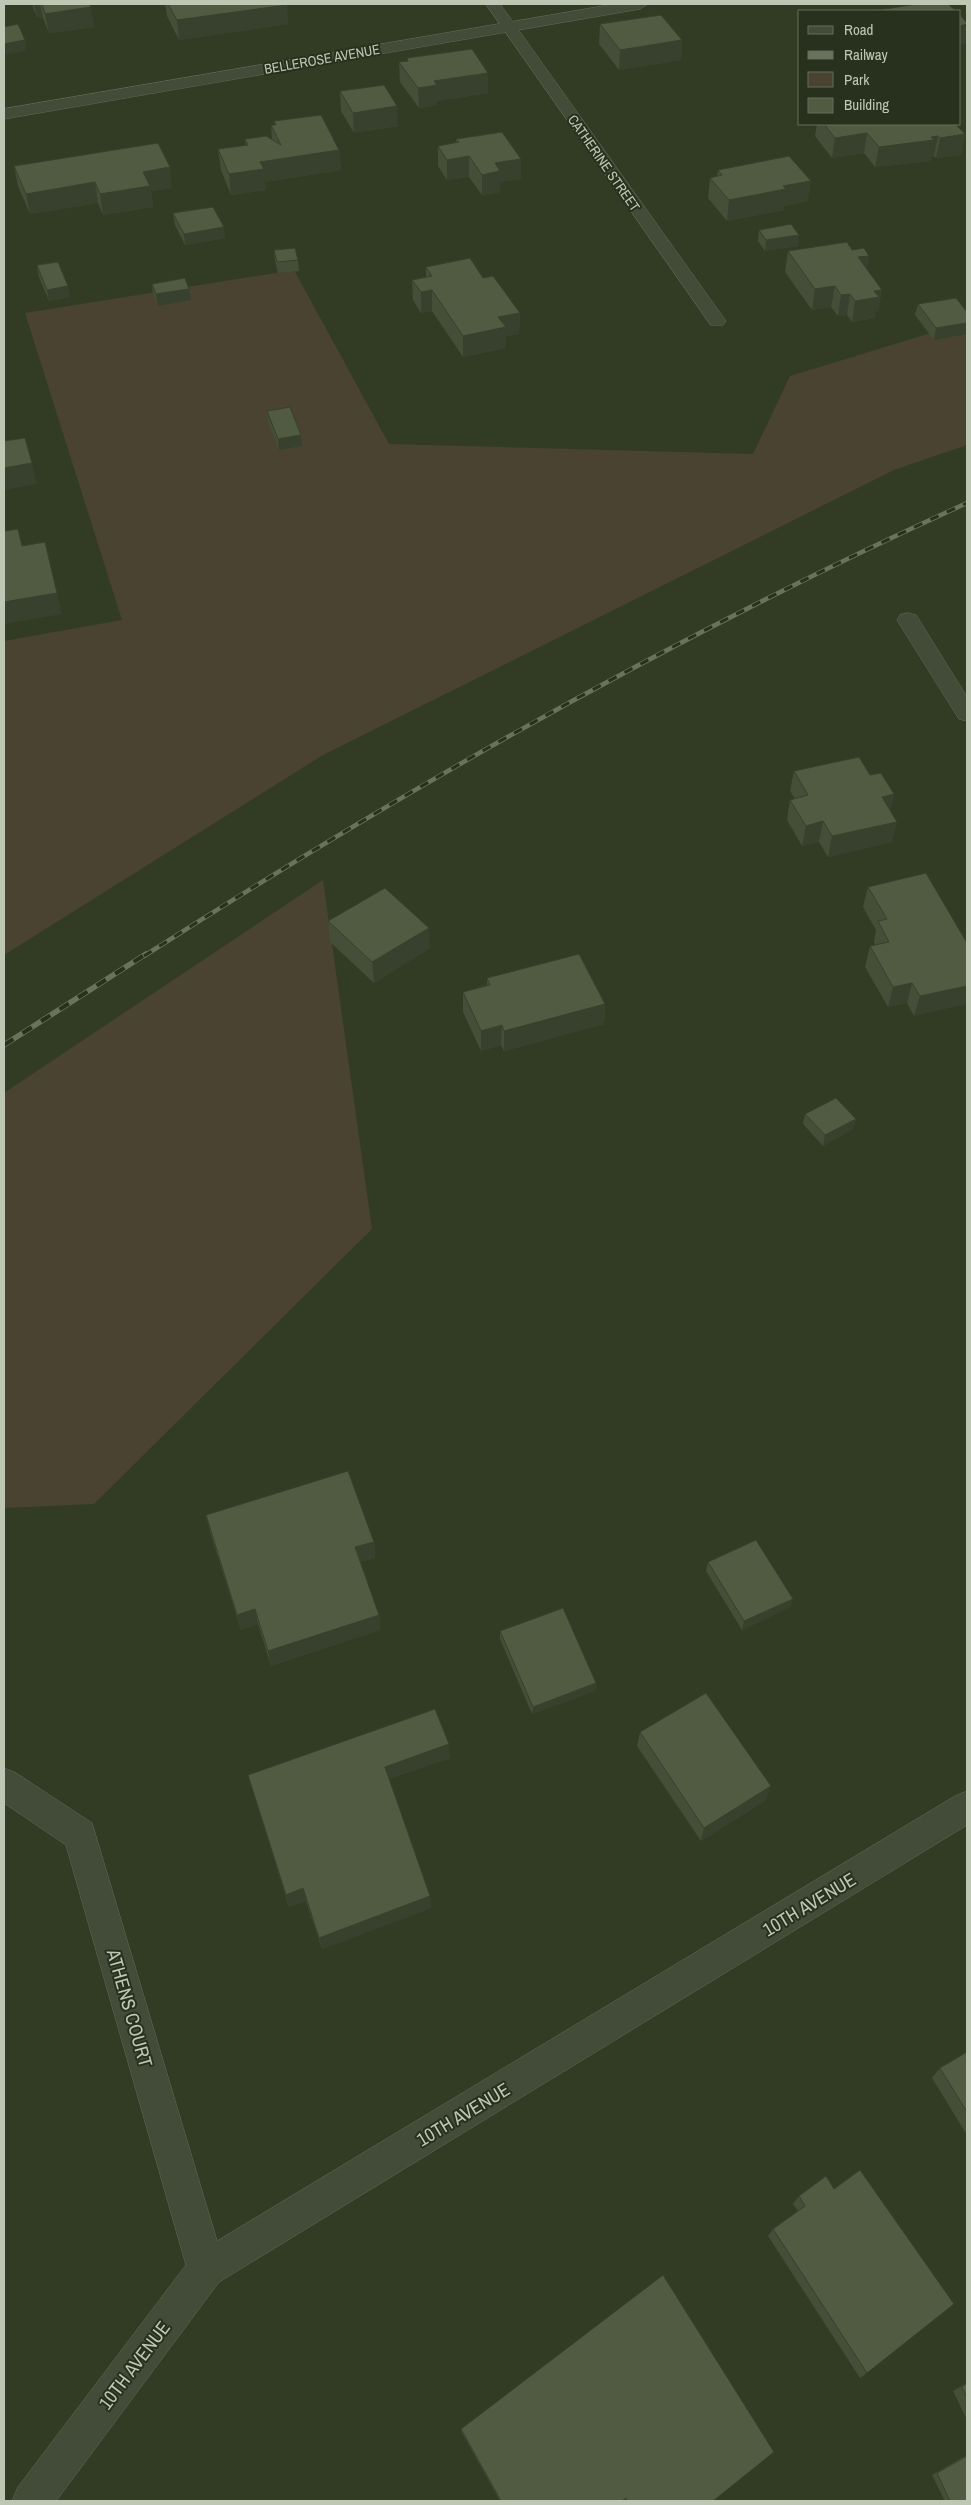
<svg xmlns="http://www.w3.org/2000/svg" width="971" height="2505" font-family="'Archivo Narrow',sans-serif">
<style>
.green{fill:#4a4331}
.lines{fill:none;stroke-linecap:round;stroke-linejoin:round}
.minor-casing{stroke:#616a57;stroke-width:1}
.tertiary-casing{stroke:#616a57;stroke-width:1}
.minor{fill:#434c39;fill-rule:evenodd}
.tertiary{fill:#434c39;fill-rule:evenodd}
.rail-far1-casing{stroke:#68735b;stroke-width:4.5}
.rail-casing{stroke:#68735b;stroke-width:5.5}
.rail-far1{stroke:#28311e;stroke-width:3;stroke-dasharray:9;stroke-linecap:butt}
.rail{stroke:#28311e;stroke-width:4;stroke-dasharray:11;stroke-linecap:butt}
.wall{fill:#454e38}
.shaded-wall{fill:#38402e}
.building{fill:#505b41;stroke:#38402e}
.labels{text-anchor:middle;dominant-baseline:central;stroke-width:4;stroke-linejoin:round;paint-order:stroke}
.far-street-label{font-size:14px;fill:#bec7b4;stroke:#28311e}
.near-street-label{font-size:19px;fill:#bec7b4;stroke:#28311e}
</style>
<rect width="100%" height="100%" fill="#323c25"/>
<!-- green -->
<path class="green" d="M294 270 389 444 753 454 790 376 967 322V445L894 470 323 755 4 955V641L122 620 25 313Z
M323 880 372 1229 94 1504 4 1508V1093Z"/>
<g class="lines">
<!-- minor casing -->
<g class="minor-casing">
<path id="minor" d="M486 4H500L723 317 726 321 723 325H711Z
M908 613 916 615 967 697V721L959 719 897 620 900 615Z
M4 1768 16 1773 92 1823 217 2241 955 1796 967 1791V1825L219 2282 56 2501H12L18 2487 186 2265 66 1845 4 1803Z"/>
</g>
<!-- tertiary casing -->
<g class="tertiary-casing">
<path id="tertiary" d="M615 4H648L640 9 4 119V109Z"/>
</g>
<!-- minor -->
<use href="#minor" class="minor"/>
<!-- tertiary -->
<use href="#tertiary" class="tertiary"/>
<!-- rail-far1 casing -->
<g class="rail-far1-casing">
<path id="rail-far1" d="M144 956C408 787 682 632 967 503"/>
</g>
<!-- rail casing -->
<g class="rail-casing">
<path id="rail" d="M4 1045 146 954"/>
</g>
<!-- rail-far1 -->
<use href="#rail-far1" class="rail-far1"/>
<!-- rail -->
<use href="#rail" class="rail"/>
</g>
<!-- wall -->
<path class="wall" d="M32 4H89L94 27 49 33 43 18H37Z
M165 4H286L288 24 179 40 167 16Z
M600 24 682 40 681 60 619 70 599 44Z
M407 58 488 93 437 101V105L419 108 400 82 399 62 407 61Z
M340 91 398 126 354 133 341 111Z
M274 121 339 150 341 170 265 182 266 190 231 195 221 170 218 149 246 146 245 139 272 140 271 125H275Z
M817 124H955L965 134 961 155 936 158 934 156 931 157 930 161 875 167 864 153 832 158 815 136Z
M456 139 521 159V179L500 182V192L482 195 469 177 447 180 438 166V146L456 143Z
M14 166 172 188 151 191 153 207 103 215 98 203 30 214 18 186Z
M718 170 808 201 784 206V210L727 221 708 198 710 178 717 176Z
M173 213 225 238 185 245 175 225Z
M759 230 798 246 765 251 758 241Z
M274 250 298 260 299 271 278 273 275 261Z
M788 251 867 269 879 310 876 311 875 318 852 322 847 315 838 316 831 307 812 310 785 272Z
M37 265 70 297 49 301 39 277Z
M426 267 483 278 520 313 519 334 506 336V348L463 357 432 311 421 313 413 300 412 280 426 277Z
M152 284 189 289 191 300 158 306 153 295Z
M918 304 967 312V334L934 340 915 315Z
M267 411 301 435 302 446 279 450 268 422Z
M794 771 891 811 892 842 828 857 819 842 802 846 787 820 790 800 795 799 790 791Z
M868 887 967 943 914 1016 907 1003 888 1007 865 967 870 946 875 945 874 942 876 930 863 907Z
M328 921 430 948 374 983 330 942Z
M487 978 605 1004 604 1024 504 1051 501 1045 481 1051 463 1012V992L487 985Z
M805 1114 856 1119 853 1129 823 1146 803 1124Z
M206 1515 374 1542 375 1558 360 1562 379 1615 380 1630 271 1666 258 1624 241 1630 210 1532Z
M708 1562 793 1599 790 1607 742 1630 706 1571Z
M500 1631 596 1683 595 1691 532 1714 500 1639Z
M640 1732 766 1800 701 1841 637 1746Z
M450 1758 389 1779 430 1896 431 1908 322 1949 306 1901 289 1907 248 1775Z
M967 2052V2135L932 2078 940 2068Z
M826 2176 867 2373 860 2378 768 2236 773 2229 798 2211 793 2204 799 2196Z
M967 2383V2420L953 2391Z
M461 2429 713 2501H500L462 2433Z
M967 2456V2501H945L932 2475 963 2457Z"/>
<!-- shaded-wall -->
<path class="shaded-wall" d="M34 4H40L43 18H37Z
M287 5 288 24 179 40 177 20Z
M91 7 94 27 49 33 45 14Z
M967 24V33L965 44 960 45V26Z
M25 40 26 51 4 55V44Z
M682 40 681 60 619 70 620 50Z
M488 73V93L437 101V105L419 108 418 88 434 81Z
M397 106 398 126 354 133 353 113Z
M867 133 864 153 832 158 835 138Z
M965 134 961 155 936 158 940 138Z
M938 136 934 156 931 157 930 161 875 167 879 147Z
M339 150 341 170 265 182 266 190 231 195 229 174 260 162Z
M469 156V177L447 180V160Z
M521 159V179L500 182V192L482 195V175L495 163Z
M170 167 172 188 151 191 153 207 103 215 100 194 143 172Z
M811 181 808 201 784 206V210L727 221 729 200 783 186Z
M95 182 98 203 30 214 26 194Z
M224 227 225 238 185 245 184 234Z
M799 235 798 246 765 251 766 240Z
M869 256 866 276 858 257Z
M68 286 70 297 49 301 47 290Z
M835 286 831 307 812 310 815 289Z
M189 289 191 300 158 306 156 294Z
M432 290V311L421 313V292Z
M882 290 879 310 876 311 875 318 852 322 855 301 874 291Z
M850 294 847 315 838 316 841 295Z
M520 313 519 334 506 336V348L463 357V336L498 317Z
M967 323V334L934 340 936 328Z
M301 435 302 446 279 450 278 439Z
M32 463 37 484 4 490V468Z
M57 593 62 614 4 624V602Z
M894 794 890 815 882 797Z
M823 821 819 842 802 846 806 826Z
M897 822 892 842 828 857 832 836Z
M429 928 430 948 374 983 372 962Z
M912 983 907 1003 888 1007 893 987Z
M967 986V1004L914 1016 920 996Z
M605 1004 604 1024 504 1051V1031Z
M502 1025 501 1045 481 1051V1031Z
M856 1119 853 1129 823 1146 825 1135Z
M374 1542 375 1558 357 1563 355 1547Z
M793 1599 790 1607 742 1630 744 1621Z
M255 1609 258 1624 241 1630 237 1615Z
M379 1615 380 1630 271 1666 268 1651Z
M596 1683 595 1691 532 1714 533 1707Z
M449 1744 450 1758 386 1780 385 1767Z
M771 1786 766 1800 701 1841 704 1828Z
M303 1888 306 1901 289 1907 286 1895Z
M430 1896 431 1908 322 1949 319 1938Z"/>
<!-- building -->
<path class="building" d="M42 4H89L91 7 45 14Z
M168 4H286L287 5 177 20Z
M916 4H948L956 11H872L917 4Z
M661 15 682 40 620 50 600 24Z
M960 15 967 23V24L960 26Z
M18 24 25 40 4 44V27Z
M472 49 488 73 434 81 437 85 418 88 399 62 408 61 407 58Z
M384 85 397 106 353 113 340 91Z
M321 115 339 150 260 162 264 169 229 174 218 149 248 145 245 139 266 136 281 145 271 125H276L274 121Z
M824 124H955L965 134 940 138 938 136 931 137 934 140 879 147 867 133 835 138Z
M502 132 521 159 495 163 500 171 482 175 469 156 447 160 438 146 459 142 456 139Z
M158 143 170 167 143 172 150 186 100 194 95 182 26 194 14 166Z
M789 156 811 181 783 186 786 189 729 200 710 178 722 175 718 170Z
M213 207 224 227 184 234 173 213Z
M791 224 799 235 766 240 759 230Z
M847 242 852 250 864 248 869 256 858 257 882 290 874 291 879 297 855 301 850 294 841 295 835 286 815 289 788 251Z
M295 248 298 260 277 262 274 250Z
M470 258 483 278 493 276 520 313 498 317 506 327 463 336 432 290 421 292 412 280 432 276 426 267Z
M58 262 68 286 47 290 37 265Z
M185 278 189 289 156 294 152 284Z
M956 298 967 312V323L936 328 918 304Z
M290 407 301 435 278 439 267 411Z
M25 438 32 463 4 468V441Z
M18 529 22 546 45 542 57 593 4 602V531Z
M859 757 870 775 881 773 894 794 882 797 897 822 832 836 823 821 806 826 790 800 808 795 794 771Z
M926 873 967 943V986L920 996 912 983 893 987 870 946 889 942 878 921 887 919 868 887Z
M385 888 429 928 372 962 328 921Z
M579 954 605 1004 504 1031 502 1025 481 1031 463 992 490 985 487 978Z
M836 1098 856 1119 825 1135 805 1114Z
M348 1471 374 1542 355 1547 379 1615 268 1651 255 1609 237 1615 206 1515Z
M756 1540 793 1599 744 1621 708 1562Z
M563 1608 596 1683 533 1707 500 1631Z
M706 1693 771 1786 704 1828 640 1732Z
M435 1709 449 1744 385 1767 430 1896 319 1938 303 1888 286 1895 248 1775Z
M967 2052V2112L940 2068Z
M860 2170 954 2304 867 2373 773 2229 805 2206 799 2196 826 2176 834 2189Z
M663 2275 774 2452 713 2501H627L626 2498 622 2501H501L461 2429Z
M967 2383V2398L962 2387Z
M967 2456V2501H950L937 2473Z"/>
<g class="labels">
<!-- far-street labels -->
<g class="far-street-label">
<text transform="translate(322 59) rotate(-10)">BELLEROSE AVENUE</text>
<text transform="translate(604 163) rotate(55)">CATHERINE STREET</text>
</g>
<!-- near-street labels -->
<g class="near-street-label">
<text transform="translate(809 1904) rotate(-31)">10TH AVENUE</text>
<text transform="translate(130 2008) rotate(74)">ATHENS COURT</text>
<text transform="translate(463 2114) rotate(-31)">10TH AVENUE</text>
<text transform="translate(134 2365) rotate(-53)">10TH AVENUE</text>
</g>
</g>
<!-- border -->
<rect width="971" height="2505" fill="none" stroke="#bec7b4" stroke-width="10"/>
<!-- legend -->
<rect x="798" y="10" width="162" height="115" fill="#28311e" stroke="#646d5a"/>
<rect x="808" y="26" width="25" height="8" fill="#434c39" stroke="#646d5a"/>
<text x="844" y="35" font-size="15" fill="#bec7b4">Road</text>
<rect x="808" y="51" width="25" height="8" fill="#68735b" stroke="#646d5a"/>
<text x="844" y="60" font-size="15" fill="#bec7b4">Railway</text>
<rect x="808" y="72" width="25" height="15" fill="#4a4331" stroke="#646d5a"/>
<text x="844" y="85" font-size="15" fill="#bec7b4">Park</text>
<rect x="808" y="98" width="25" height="15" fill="#505b41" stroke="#646d5a"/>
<text x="844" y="110" font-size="15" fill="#bec7b4">Building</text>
</svg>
